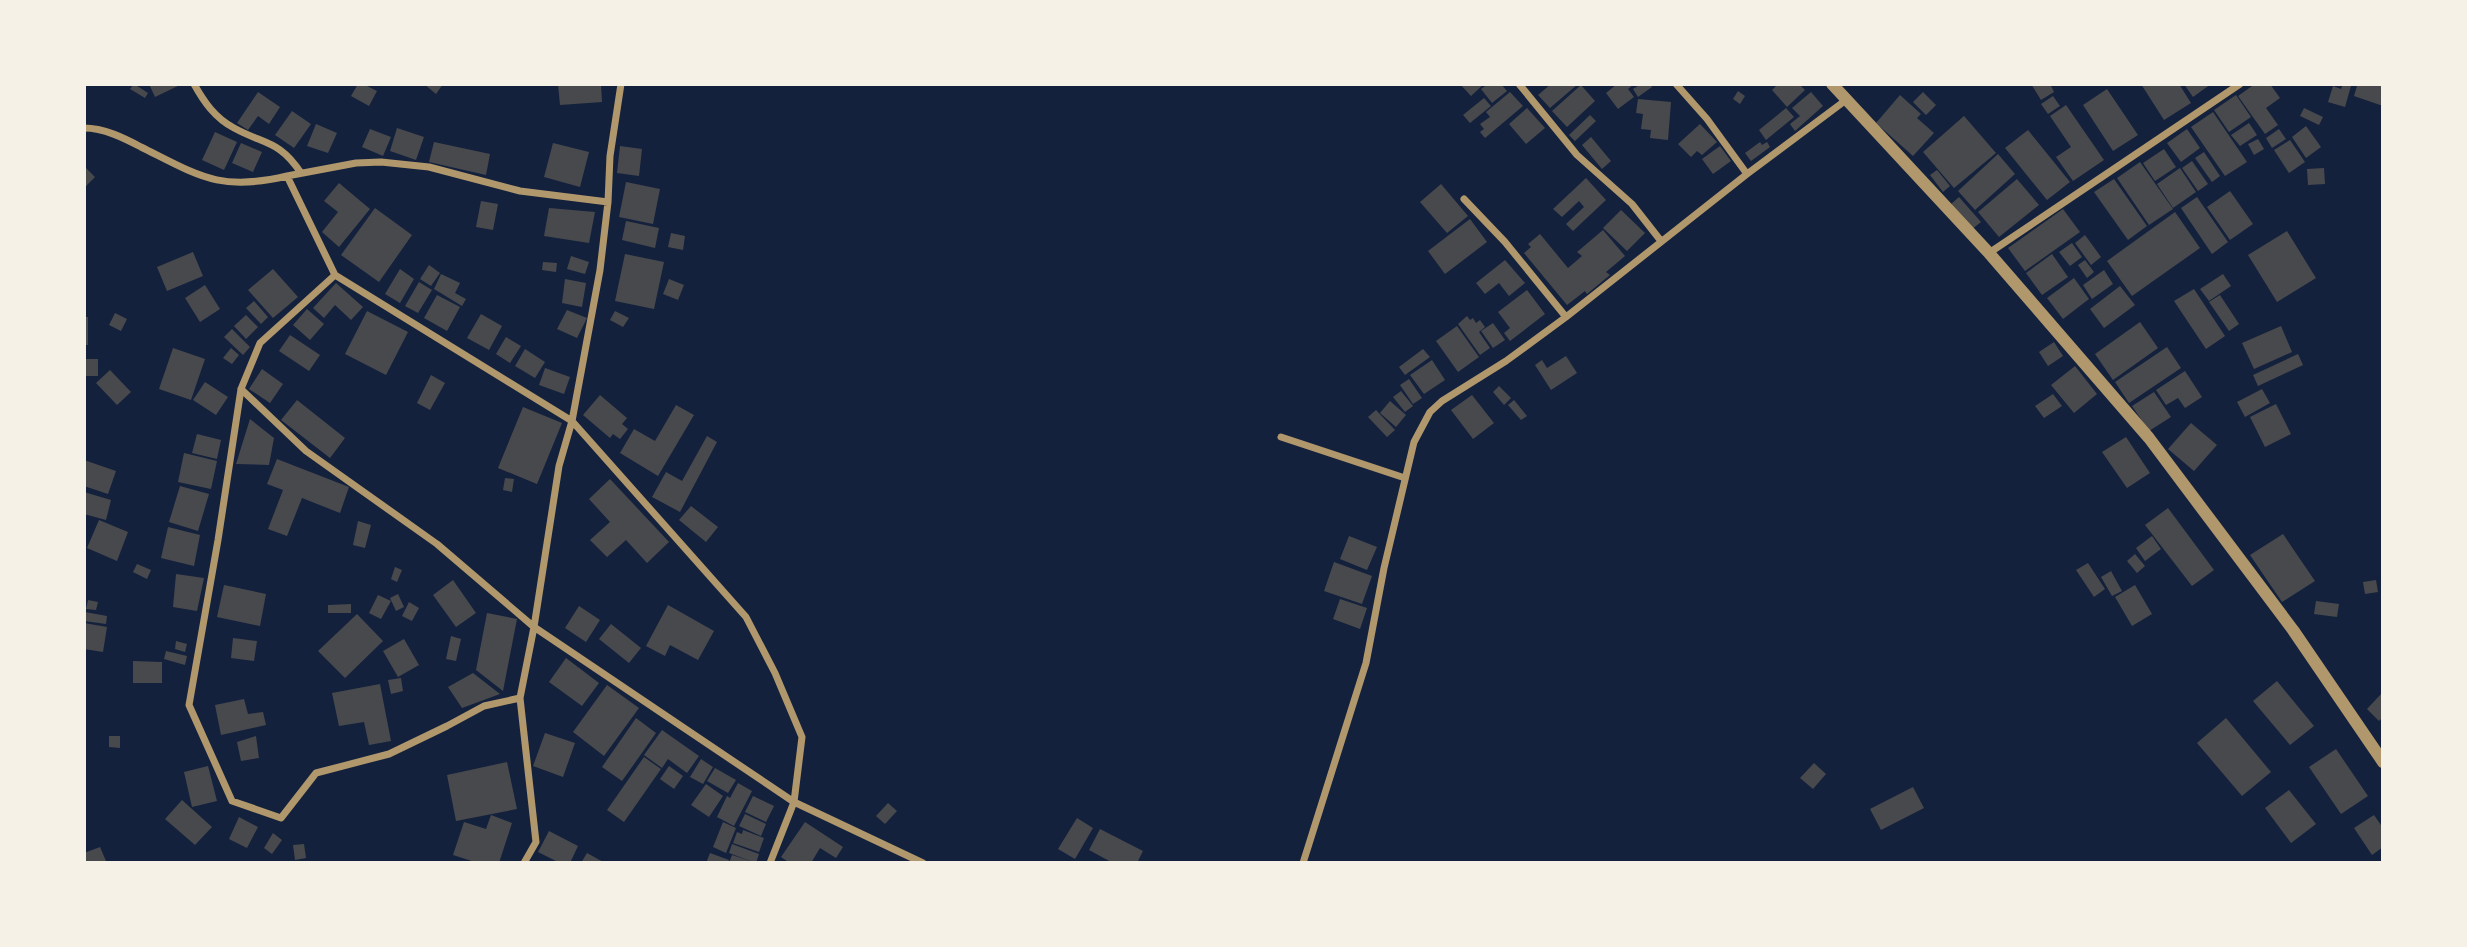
<svg xmlns="http://www.w3.org/2000/svg" width="2467" height="947" font-family="'DejaVu Sans',sans-serif">
<style>
.building{fill:#48494c}
.lines{fill:none;stroke-linecap:round;stroke-linejoin:round}
.minor{stroke:#b1986c;stroke-width:7}
.tertiary{stroke:#b1986c;stroke-width:12}
</style>
<rect width="100%" height="100%" fill="#14213d"/>
<!-- building -->
<path class="building" d="M134 84 148 93 145 98 130 89Z
M149 84H182L155 97Z
M358 84H363L377 91 369 106 351 96Z
M424 84H443L436 94Z
M558 84H601L602 102 560 105Z
M1460 84H1484L1471 96Z
M1488 84H1501L1507 91 1492 103 1481 89Z
M1551 84H1578L1550 108 1538 95Z
M1617 84H1634L1628 89 1634 97 1618 109 1606 93Z
M1641 84H1650L1652 87 1638 97 1633 89Z
M1778 84H1799L1805 90 1787 107 1772 90Z
M2031 84H2050L2054 92 2041 100Z
M2141 84H2179L2191 103 2164 120Z
M2184 84H2211L2193 97Z
M2255 84H2270L2280 98 2266 108 2278 125 2265 134 2238 96Z
M2343 84 2351 86 2345 107 2328 102 2333 86 2341 89Z
M2352 84H2383V106L2354 96 2357 86Z
M1581 85 1595 101 1567 127 1552 111Z
M2107 89 2138 135 2113 151 2083 105Z
M1738 91 1745 96 1740 104 1733 99Z
M258 92 280 107 269 124 258 116 248 130 237 123Z
M1510 92 1523 106 1485 138 1480 132 1484 129 1480 124 1490 117 1486 112Z
M1811 92 1823 106 1795 131 1790 124 1800 116 1792 108Z
M1923 92 1936 105 1926 115 1913 102Z
M1900 95 1921 114 1917 118 1934 133 1913 156 1876 123Z
M2236 95 2251 117 2229 132 2214 110Z
M2053 96 2060 106 2048 114 2041 104Z
M1484 98 1491 106 1470 123 1463 115Z
M1638 99 1671 102 1668 140 1650 138 1651 130 1641 129 1643 114 1636 113Z
M2066 105 2104 160 2073 181 2056 157 2071 147 2050 116Z
M1527 108 1545 128 1526 144 1509 124Z
M1786 108 1794 117 1766 140 1759 130Z
M2304 108 2323 117 2319 125 2300 116Z
M292 111 311 124 294 148 275 135Z
M2213 112 2247 162 2225 176 2191 127Z
M1590 115 1596 121 1575 141 1569 135Z
M1964 116 1996 153 1954 188 1923 152Z
M2249 123 2257 135 2240 146 2231 135Z
M316 124 337 133 328 153 307 146Z
M1700 124 1717 142 1702 155 1697 151 1691 157 1678 144Z
M2306 126 2321 147 2306 158 2292 137Z
M397 128 424 137 416 160 390 151Z
M370 129 391 137 383 156 362 147Z
M2187 129 2200 148 2181 162 2167 143Z
M2279 129 2286 139 2272 148 2266 138Z
M2028 130 2070 182 2047 200 2005 148Z
M215 132 237 142 224 170 202 160Z
M1591 137 1611 161 1602 169 1582 145Z
M2258 139 2264 149 2254 155 2248 144Z
M2290 140 2305 162 2289 173 2274 150Z
M434 142 490 154 486 175 429 162Z
M1760 142 1762 145 1767 142 1770 147 1751 161 1745 153Z
M241 143 262 152 253 172 232 163Z
M553 143 589 152 580 187 544 177Z
M620 146 642 149 639 176 617 173Z
M1720 146 1731 161 1713 174 1702 159Z
M2164 149 2176 167 2155 181 2143 163Z
M2204 152 2220 176 2212 182 2195 158Z
M1998 154 2015 174 1975 210 1958 191Z
M2192 161 2208 184 2198 191 2182 168Z
M2140 162 2173 209 2149 225 2117 178Z
M84 166 95 177 84 188Z
M2180 168 2196 192 2173 208 2157 184Z
M2324 168 2325 184 2308 185 2307 169Z
M1937 170 1950 186 1943 192 1930 175Z
M1586 178 1606 200 1573 231 1566 224 1584 207 1579 201 1562 217 1553 209Z
M2017 179 2039 205 1999 237 1978 212Z
M2114 179 2147 226 2128 240 2094 192Z
M626 182 660 189 653 224 619 217Z
M339 183 370 209 339 247 322 232 338 212 324 201Z
M1441 184 1468 216 1447 233 1420 202Z
M2230 191 2253 224 2230 240 2207 207Z
M1959 197 1981 222 1971 230 1950 205Z
M2197 197 2228 242 2212 254 2181 208Z
M481 201 498 204 493 230 476 227Z
M375 208 412 235 379 282 341 255Z
M549 208 595 212 589 243 544 236Z
M2063 209 2080 232 2025 271 2008 248Z
M1621 210 1645 233 1627 251 1603 228Z
M2175 212 2200 248 2132 296 2107 261Z
M1470 219 1487 242 1445 274 1428 251Z
M626 221 659 228 655 248 622 240Z
M1603 230 1625 256 1606 272 1610 275 1587 294 1585 291 1567 305 1524 253 1531 247 1528 244 1540 234 1568 268 1582 256 1577 252Z
M2287 231 2316 278 2277 302 2248 255Z
M671 233 685 236 683 250 668 247Z
M2085 235 2101 257 2091 265 2075 243Z
M2072 243 2082 257 2070 266 2059 252Z
M193 252 203 276 167 291 157 267Z
M625 254 664 262 654 309 615 301Z
M2052 254 2068 277 2042 295 2026 273Z
M571 256 589 262 585 274 567 269Z
M1505 260 1525 283 1509 296 1499 283 1485 294 1476 283Z
M2085 260 2094 272 2087 278 2078 265Z
M543 262 557 263 556 272 542 270Z
M429 265 440 273 431 286 420 279Z
M273 269 298 297 273 318 248 290Z
M400 269 414 279 400 303 385 294Z
M2104 270 2113 284 2092 299 2083 285Z
M441 274 460 283 455 293 466 299 462 306 434 289Z
M2223 274 2231 286 2209 301 2200 289Z
M2074 278 2089 299 2063 319 2047 298Z
M565 279 586 283 582 307 562 303Z
M669 279 684 285 678 300 663 294Z
M419 282 432 290 418 313 405 306Z
M336 283 363 307 351 320 335 305 324 318 313 308Z
M205 285 220 309 200 322 185 298Z
M2120 286 2135 305 2104 328 2090 309Z
M2194 289 2225 336 2206 349 2174 301Z
M1527 290 1545 314 1510 341 1504 333 1510 328 1498 312Z
M437 295 460 307 447 331 424 318Z
M2220 295 2239 324 2229 331 2209 302Z
M254 301 268 317 261 324 246 308Z
M307 309 324 324 310 340 293 325Z
M567 310 587 318 577 338 557 329Z
M367 311 408 332 386 375 345 354Z
M615 311 629 318 623 327 610 320Z
M115 313 127 319 121 331 109 325Z
M481 314 502 326 489 350 467 338Z
M246 315 258 327 246 339 234 326Z
M1467 316 1470 320 1473 318 1476 323 1480 320 1485 327 1479 332 1490 348 1480 355 1458 324Z
M84 317H88V345H84Z
M2140 322 2158 348 2113 380 2095 354Z
M1493 323 1505 340 1493 348 1481 331Z
M1457 326 1479 357 1458 372 1436 341Z
M2281 326 2292 352 2254 369 2242 343Z
M232 329 250 347 243 355 224 337Z
M290 335 320 355 309 371 279 351Z
M506 337 521 346 510 363 496 354Z
M2054 342 2063 356 2048 366 2039 352Z
M2167 347 2181 368 2129 403 2115 382Z
M173 348 205 359 191 400 159 389Z
M231 348 239 355 232 364 223 358Z
M525 349 545 362 535 378 515 366Z
M1423 349 1430 357 1405 375 1399 367Z
M2298 354 2303 365 2258 386 2253 375Z
M1566 356 1577 373 1551 390 1535 365 1542 360 1547 368Z
M84 359H98V376H84Z
M1432 360 1445 380 1424 394 1410 375Z
M2075 366 2097 394 2074 413 2051 385Z
M545 368 570 377 564 394 539 385Z
M262 369 283 384 270 403 249 389Z
M110 370 131 392 117 405 96 383Z
M2185 371 2202 397 2185 408 2178 398 2166 405 2156 390Z
M431 375 445 383 430 410 417 403Z
M1409 379 1422 398 1413 404 1400 385Z
M205 382 228 397 216 415 193 400Z
M1499 386 1511 398 1504 405 1493 392Z
M2262 389 2270 403 2245 417 2237 402Z
M1401 391 1413 406 1405 412 1393 397Z
M2154 392 2171 417 2149 431 2132 406Z
M2053 394 2062 406 2044 418 2035 406Z
M600 395 627 418 622 424 628 429 620 439 613 434 610 438 583 415Z
M1472 395 1494 423 1473 439 1451 410Z
M297 400 345 438 330 458 281 420Z
M1514 400 1527 416 1521 420 1508 405Z
M1390 401 1406 415 1396 427 1380 413Z
M2276 404 2291 434 2265 447 2250 417Z
M676 405 694 415 658 476 620 453 634 429 655 441Z
M523 407 562 423 537 484 498 468Z
M1376 410 1395 430 1387 437 1368 417Z
M250 419 274 438 269 465 236 464Z
M2191 423 2217 445 2194 471 2168 449Z
M197 434 221 440 217 459 192 453Z
M707 436 717 442 680 512 652 497 666 472 682 481Z
M2126 437 2150 473 2127 488 2102 452Z
M184 453 217 461 211 489 178 482Z
M277 459 349 487 340 513 302 498 287 536 268 529 283 490 267 484Z
M84 460 116 471 108 494 84 486Z
M505 478 514 479 512 492 503 490Z
M610 479 669 542 647 563 626 540 607 557 590 540 610 522 589 499Z
M180 486 209 494 198 531 169 522Z
M84 492 111 500 106 520 84 514Z
M691 506 718 527 706 542 679 520Z
M2168 508 2214 570 2192 586 2145 525Z
M99 520 128 532 117 561 87 548Z
M358 521 371 525 365 548 353 545Z
M168 527 200 535 194 566 161 558Z
M2283 534 2315 581 2282 602 2250 555Z
M1349 536 1377 547 1367 570 1340 559Z
M2152 536 2161 549 2145 561 2136 548Z
M2135 554 2145 566 2137 573 2127 561Z
M1334 562 1372 576 1362 604 1324 591Z
M2088 563 2105 589 2094 597 2076 570Z
M137 564 151 570 147 579 133 572Z
M395 567 402 570 397 582 391 579Z
M2111 571 2122 591 2112 596 2101 577Z
M176 574 204 578 197 611 173 607Z
M453 580 476 613 456 627 433 595Z
M2376 580 2378 592 2365 594 2363 582Z
M224 585 266 594 260 626 217 617Z
M2135 585 2152 614 2132 626 2115 597Z
M398 594 404 607 396 611 390 598Z
M378 595 391 601 381 619 369 613Z
M1340 599 1367 608 1360 629 1333 619Z
M88 600 98 602 96 610 86 609Z
M2316 601 2339 604 2337 617 2314 614Z
M409 602 419 608 412 621 402 616Z
M351 604V613H328V605Z
M668 605 714 631 698 660 670 645 665 656 646 646Z
M579 606 600 620 586 642 565 628Z
M85 612 107 616 106 624 84 621Z
M487 613 517 619 503 691 476 670Z
M357 614 383 641 345 678 318 651Z
M84 623 107 627 103 652 84 649Z
M611 624 641 648 629 663 599 639Z
M451 636 461 639 456 661 446 659Z
M233 638 257 641 254 661 231 658Z
M404 639 419 665 398 677 383 651Z
M176 641 187 644 185 652 175 649Z
M166 651 187 656 185 665 164 659Z
M566 658 599 683 582 706 549 682Z
M133 661 162 662V683H133Z
M473 673 500 694 462 708 448 687Z
M401 678 403 691 391 694 388 680Z
M2277 681 2314 726 2290 745 2253 701Z
M380 684 391 741 369 745 364 722 339 726 332 693Z
M607 685 639 708 604 756 573 732Z
M2381 694 2383 695V717L2379 721 2367 709Z
M244 699 248 714 263 712 266 725 221 735 215 705Z
M636 718 656 733 622 781 602 767Z
M2226 718 2271 772 2242 796 2197 743Z
M662 730 699 756 687 773 668 759 662 768 644 755Z
M545 733 575 743 563 777 533 766Z
M109 736H120V748L109 747Z
M256 736 259 758 241 761 237 742Z
M2336 749 2368 796 2341 814 2309 767Z
M644 757 661 769 624 822 607 810Z
M701 759 713 767 703 784 690 777Z
M507 762 517 809 456 821 447 775Z
M1814 763 1826 774 1813 789 1800 778Z
M208 766 217 801 192 807 184 772Z
M669 766 683 776 674 789 660 779Z
M715 768 736 780 728 793 707 781Z
M738 783 752 791 734 826 717 817 727 796 730 798Z
M706 784 723 796 709 817 691 805Z
M1913 787 1924 808 1881 830 1870 809Z
M2289 790 2316 824 2291 843 2265 808Z
M753 796 774 806 766 822 745 812Z
M182 800 212 827 195 845 165 819Z
M888 803 897 811 885 824 876 816Z
M745 814 766 824 761 836 739 826Z
M491 815 512 823 499 863H478L453 855 464 822 486 829Z
M2374 815 2383 828V847L2372 855 2354 828Z
M239 817 258 827 247 848 229 839Z
M1077 818 1093 828 1075 859 1058 849Z
M723 822 736 828 726 853 713 847Z
M805 822 843 847 836 858 820 848 811 863H790L781 857Z
M1100 829 1143 851 1137 863H1113L1089 850Z
M743 830 764 838 759 852 733 843 737 832 742 834Z
M549 831 578 846 570 863H560L538 852Z
M273 833 282 840 272 854 264 848Z
M304 844 306 858 295 860 293 845Z
M732 844 759 854 756 863H729L732 855 753 862 729 853Z
M100 847 106 861 84 863V853Z
M587 853 605 863H581Z
M710 853 729 860 728 863H706Z"/>
<g class="lines">
<!-- minor -->
<path class="minor" d="M194 84C204 102 215 118 234 128 265 145 279 140 301 173
M1519 84 1577 155 1632 204 1661 241
M1676 84 1707 119 1747 174
M84 128C104 128 124 138 141 147 199 176 220 192 287 176L335 275 260 343 241 389 218 540 189 705 232 801 281 818 316 773 389 754 447 726 484 706 520 698
M287 176 356 163 381 162 429 167 520 191 608 202
M1464 199 1505 242 1566 317
M1989 253 2240 84
M335 275 572 421 746 617 775 673 802 737 794 802 770 863
M241 389 306 451 437 544 534 627 794 802 923 863
M1281 437 1405 478
M524 863 536 842 520 698 534 627 559 466 572 421 600 270 608 202 610 156 621 84
M1303 863 1366 663 1384 568 1414 442 1430 412 1442 401 1506 361 1566 317 1747 174 1846 100"/>
<!-- tertiary -->
<path class="tertiary" d="M1832 84 1989 253 2149 438 2293 630 2383 762"/>
</g>
<!-- border -->
<rect width="2467" height="947" fill="none" stroke="#f6f1e7" stroke-width="172"/>
</svg>
